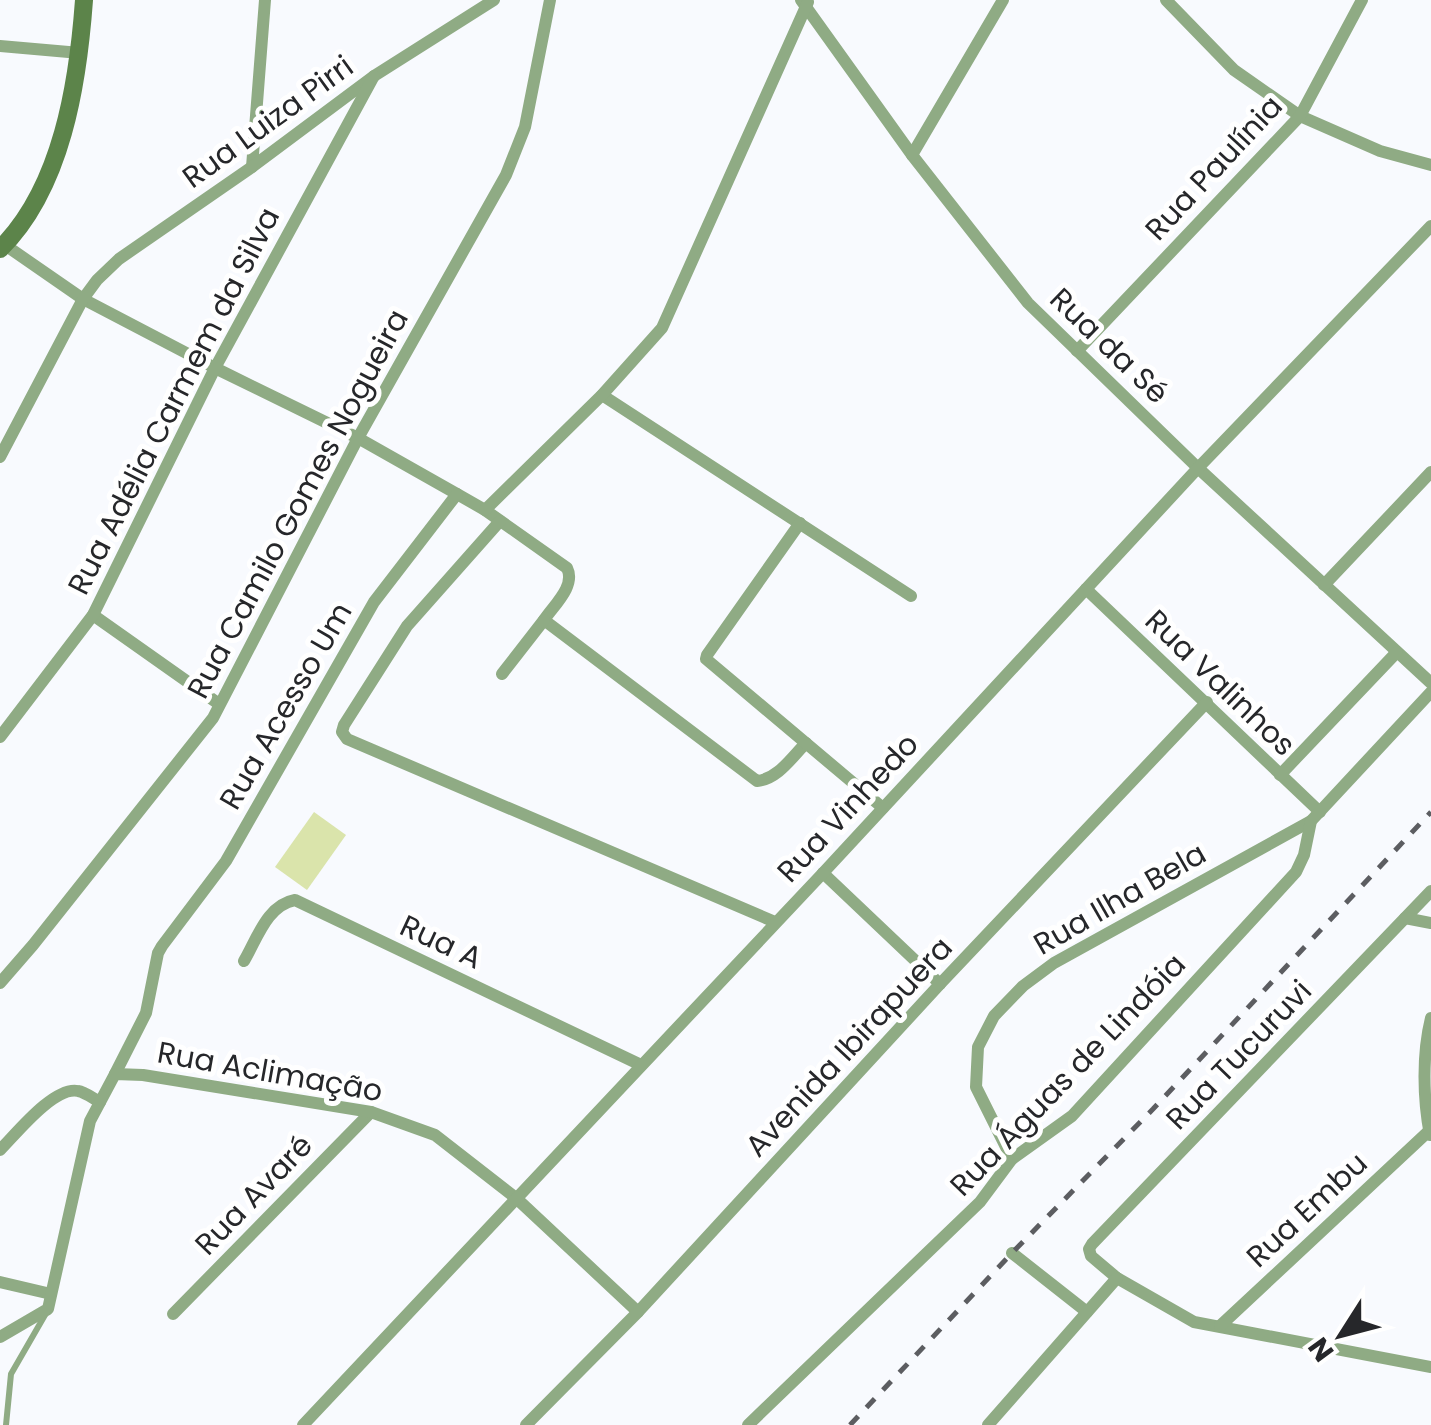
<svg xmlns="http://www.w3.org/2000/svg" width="1431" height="1425" font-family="Poppins,sans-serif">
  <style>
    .green { fill: #dae4ab }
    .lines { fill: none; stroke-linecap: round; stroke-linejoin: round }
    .lane { stroke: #8fab84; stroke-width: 6 }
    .street { stroke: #8fab84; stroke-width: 12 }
    .secondary { stroke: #5c844a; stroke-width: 18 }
    .rail { stroke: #5c5d61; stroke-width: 5; stroke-dasharray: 12 12; stroke-linecap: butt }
    .labels { text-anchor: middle; stroke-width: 10; stroke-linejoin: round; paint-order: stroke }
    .street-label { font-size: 30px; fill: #26272a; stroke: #fff }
  </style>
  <rect width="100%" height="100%" fill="#f8fafe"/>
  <polygon class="green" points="314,812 346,835 307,890 275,867"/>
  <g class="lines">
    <polyline class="lane" points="6,1425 11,1374 45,1315"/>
    <g class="street">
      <polyline points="801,0 912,155 1028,303 1198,468 1431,683"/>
      <polyline points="1166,0 1234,70 1300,116 1380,151 1431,165"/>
      <polyline points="0,46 80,53"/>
      <polyline points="912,155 1003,0"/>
      <polyline points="252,167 265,0"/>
      <path d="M 5,245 L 83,299 L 215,368 L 358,438 L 457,494 L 485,510 L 567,568 C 576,586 554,605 544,620 L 757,781 C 778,779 792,757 806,743"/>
      <polyline points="1077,351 1300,116 1362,0"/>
      <polyline points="602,395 911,596"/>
      <polyline points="0,457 83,299 97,280 119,259 252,167 374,76 494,0"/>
      <polyline points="485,510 602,395 662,328 808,2"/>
      <polyline points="500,521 407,626 344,725 342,732 347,739 775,922"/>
      <polyline points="800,523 707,655 706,659 883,808"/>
      <polyline points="1324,585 1431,472"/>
      <polyline points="1086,589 1320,812"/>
      <polyline points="93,615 219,704"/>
      <polyline points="502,674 544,620"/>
      <polyline points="0,737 93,615 215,368 374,76"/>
      <polyline points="1280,775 1397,652"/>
      <polyline points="823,873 940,984"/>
      <polyline points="1431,891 1092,1244 1089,1249 1091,1256 1117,1278 1194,1322 1431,1367"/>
      <polyline points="1405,918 1431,923"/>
      <path d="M 244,961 C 257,939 267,905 295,900 L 641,1065"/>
      <polyline points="0,983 33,945 213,718 358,438 506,175 525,127 550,0"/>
      <polyline points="115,1074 146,1013 158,953 162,946 226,861 374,602 457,494"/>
      <path d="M 1430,1135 C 1423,1099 1422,1054 1431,1018"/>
      <path d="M 0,1150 C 16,1134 54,1086 78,1091 C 85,1092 94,1099 100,1102"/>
      <polyline points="1012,1159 976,1087 978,1047 994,1016 1023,986 1054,963 1311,821"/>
      <polyline points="1012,1253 1087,1312"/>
      <polyline points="0,1282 51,1294"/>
      <polyline points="173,1314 371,1112"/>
      <polyline points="1220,1326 1429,1131"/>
      <polyline points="0,1337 48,1309 90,1121 115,1074 143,1075 371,1112 435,1135 516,1198 638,1312"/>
      <polyline points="303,1425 823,873 1198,468 1431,226"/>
      <polyline points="526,1425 638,1312 940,984 1207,702"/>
      <polyline points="748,1425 980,1202 1012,1159 1072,1116 1296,872 1304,855 1311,821 1431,692"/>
      <polyline points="988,1425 1117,1278"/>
    </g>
    <path class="secondary" d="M 0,249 C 62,188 78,83 84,0"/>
    <polyline class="rail" points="850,1425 1012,1253 1153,1109 1431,812"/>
  </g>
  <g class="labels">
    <g class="street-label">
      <text transform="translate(268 122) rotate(-36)" y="10">Rua Luiza Pirri</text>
      <text transform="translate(1214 168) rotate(-47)" y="10">Rua Paulínia</text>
      <text transform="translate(1109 346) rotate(44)" y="10">Rua da Sé</text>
      <text transform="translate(174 401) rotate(-63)" y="10">Rua Adélia Carmem da Silva</text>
      <text transform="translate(298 504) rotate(-62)" y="10">Rua Camilo Gomes Nogueira</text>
      <text transform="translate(1220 683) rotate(44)" y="10">Rua Valinhos</text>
      <text transform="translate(286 706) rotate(-60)" y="10">Rua Acesso Um</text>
      <text transform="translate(848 808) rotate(-47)" y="10">Rua Vinhedo</text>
      <text transform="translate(1120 899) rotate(-30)" y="10">Rua Ilha Bela</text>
      <text transform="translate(441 942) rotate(25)" y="10">Rua A</text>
      <text transform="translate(849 1047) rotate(-47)" y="10">Avenida Ibirapuera</text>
      <text transform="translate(1239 1055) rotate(-46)" y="10">Rua Tucuruvi</text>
      <text transform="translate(270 1072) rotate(10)" y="10">Rua Aclimação</text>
      <text transform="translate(1068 1075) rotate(-46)" y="10">Rua Águas de Lindóia</text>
      <text transform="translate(254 1195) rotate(-46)" y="10">Rua Avaré</text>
      <text transform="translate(1307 1210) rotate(-43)" y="10">Rua Embu</text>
    </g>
  </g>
  <g transform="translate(1341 1335) rotate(234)" stroke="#ffffff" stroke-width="8" paint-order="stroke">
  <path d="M0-8L18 38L0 25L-18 38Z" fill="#26272a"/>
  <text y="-15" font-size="28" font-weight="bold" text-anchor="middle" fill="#26272a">N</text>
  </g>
</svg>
